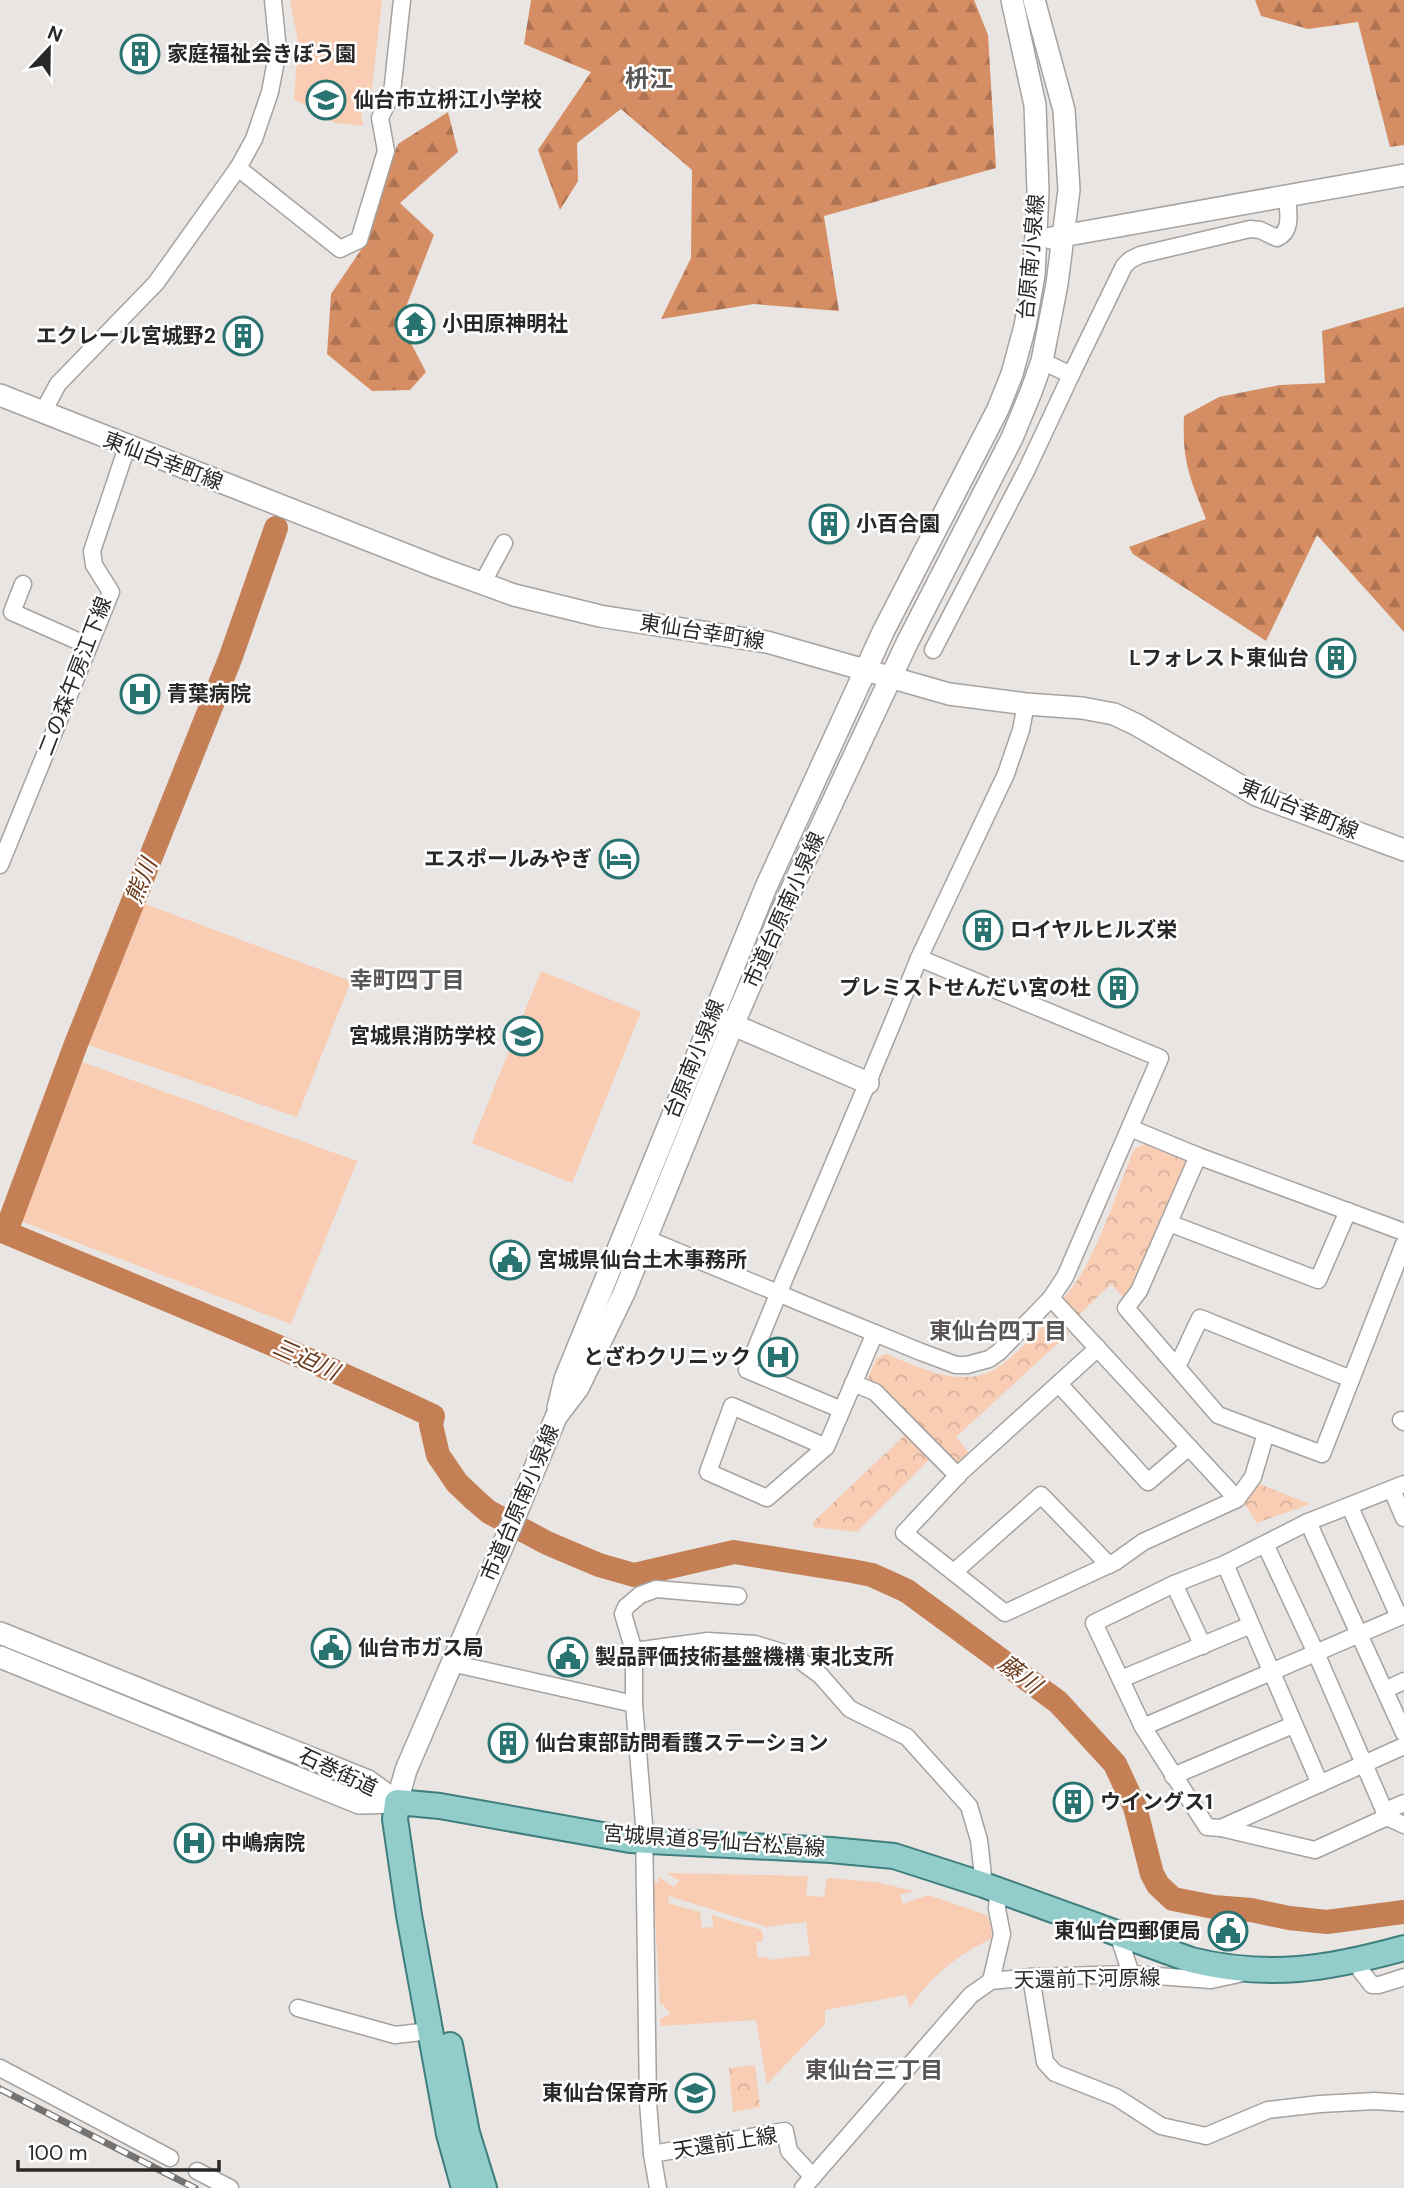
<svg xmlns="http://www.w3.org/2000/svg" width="1404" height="2188" font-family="'DM Sans','Noto Sans JP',sans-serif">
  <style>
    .grass { fill: #f9cdb4; fill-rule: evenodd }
    .forest { fill: url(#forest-firs) }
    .park { fill: url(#park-crowns) }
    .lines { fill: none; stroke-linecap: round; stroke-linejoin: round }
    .river { stroke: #c57f55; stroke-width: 24 }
    .street-casing { stroke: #a5a2a0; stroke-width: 19 }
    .secondary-casing { stroke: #a5a2a0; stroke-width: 24 }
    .primary-casing { stroke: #3f7e7c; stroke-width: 28 }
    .street { stroke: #fff; stroke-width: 16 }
    .secondary { stroke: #fff; stroke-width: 21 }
    .primary { stroke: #93cdcb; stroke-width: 24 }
    .rail-casing { stroke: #757372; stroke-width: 7 }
    .rail { stroke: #fff; stroke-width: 4.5; stroke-dasharray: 13; stroke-linecap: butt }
    .labels { text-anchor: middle; stroke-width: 5; stroke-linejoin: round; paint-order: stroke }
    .poi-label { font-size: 21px; font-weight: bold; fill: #292827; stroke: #fff; text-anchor: start }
    .street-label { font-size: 21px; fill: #292827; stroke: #fff }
    .water-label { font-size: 23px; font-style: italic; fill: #69391a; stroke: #fff }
    .neighbourhood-label { font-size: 23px; font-weight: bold; fill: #595655; stroke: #fff }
    .quarter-label { font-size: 24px; font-weight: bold; fill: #595655; stroke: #fff }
  </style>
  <defs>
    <pattern id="forest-firs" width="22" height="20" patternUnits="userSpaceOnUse" patternTransform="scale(1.75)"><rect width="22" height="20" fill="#d58d63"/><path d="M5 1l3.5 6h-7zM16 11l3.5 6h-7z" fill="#ad7352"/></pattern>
    <pattern id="park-crowns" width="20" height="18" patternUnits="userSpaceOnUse" patternTransform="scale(1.75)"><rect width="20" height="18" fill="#f9cdb4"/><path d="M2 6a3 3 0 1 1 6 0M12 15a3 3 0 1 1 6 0" fill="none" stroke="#d5b09b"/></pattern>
  </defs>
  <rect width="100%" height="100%" fill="#e9e5e3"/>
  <g class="grass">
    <polygon points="290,0 382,0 372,89 361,112 363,126 335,123 294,99 298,41"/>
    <polygon points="135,900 351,981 297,1117 80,1042"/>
    <polygon points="541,971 641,1012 572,1183 472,1143"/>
    <polygon points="82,1062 357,1161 291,1324 18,1220"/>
    <path d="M 667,1873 L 808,1876 L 806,1895 L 824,1897 L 827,1878 L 876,1882 L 914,1891 L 900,1895 L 903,1904 L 928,1895 L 987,1915 L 992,1927 L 991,1939 C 958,1954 929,1978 910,2008 L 906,1995 L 825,2010 L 825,2024 L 767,2084 L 756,2020 L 661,2026 L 660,2019 L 670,2014 L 663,2004 L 660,2005 L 653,1882 L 658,1882 L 659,1877 L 674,1887 L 679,1881 ZM 669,1896 L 767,1927 L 806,1922 L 810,1955 L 769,1960 L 768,1957 L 758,1958 L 756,1942 L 763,1941 L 762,1930 L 711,1915 L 714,1927 L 702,1928 L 700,1912 L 668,1903 Z"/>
  </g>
  <g class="forest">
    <polygon points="531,0 974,0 988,35 996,168 824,216 839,311 754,304 661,319 691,258 692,170 621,109 577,143 578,181 560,210 538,150 591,72 524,44"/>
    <polygon points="1255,0 1404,0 1404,145 1390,147 1358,22 1308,29 1261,16"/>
    <polygon points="448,112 458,152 400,203 434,235 400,322 426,372 410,390 372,391 327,354 331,294 365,244 381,183 398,144"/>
    <path d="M 1404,307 L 1404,632 L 1317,535 L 1266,641 L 1133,554 L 1129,547 L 1206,519 C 1190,478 1182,462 1184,416 L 1219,397 L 1280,385 L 1325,383 L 1322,331 Z"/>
  </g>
  <g class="park">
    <path d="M 1145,1144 L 1187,1161 L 1132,1287 L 1124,1298 L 1111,1284 L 1079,1315 L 1063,1299 C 1095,1264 1116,1194 1134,1149 Z"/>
    <path d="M 1049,1321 L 1058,1321 L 1069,1333 L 956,1437 L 971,1455 L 964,1462 L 954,1463 L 868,1378 L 877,1358 L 886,1354 C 920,1368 966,1391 1000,1366 C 1018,1353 1033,1335 1049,1321 Z"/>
    <polygon points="907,1433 931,1458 857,1532 814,1527 813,1522"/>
    <polygon points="1257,1483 1310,1504 1257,1523 1243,1501"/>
    <polygon points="755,2065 760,2107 733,2112 729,2068"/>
  </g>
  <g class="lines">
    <g class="river">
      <path d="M 0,1230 C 145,1291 290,1349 433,1416 L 431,1425 L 438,1455 L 457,1483 L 475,1500 L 489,1512 L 547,1543 L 599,1565 L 634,1575 L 734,1552 L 852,1571 L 872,1575 L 907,1591 L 1058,1702 L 1115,1764 L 1135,1807 L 1152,1874 L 1158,1885 L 1173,1899 L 1214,1907 L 1251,1910 L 1289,1918 L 1327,1922 L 1404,1912"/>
      <polyline points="9,1233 8,1226 76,1044 230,659 276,528"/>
    </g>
    <defs>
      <g id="street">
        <polyline points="238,168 340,249 359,240 386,151 380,118 392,93 402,0"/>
        <path d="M 1071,375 L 1124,266 L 1130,260 L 1140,255 L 1250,229 L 1260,230 L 1277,238 C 1293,231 1288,212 1287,197"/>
        <polyline points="43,412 58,384 156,283 238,168 254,139 270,92 278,50 273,0"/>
        <polyline points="23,584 12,612 89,646"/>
        <polyline points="482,584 504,543"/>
        <polyline points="933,650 1026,471 1071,375 1042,361"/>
        <polyline points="0,865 111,592 94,565 92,551 127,447"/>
        <polyline points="919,958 1006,774 1021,730 1026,704"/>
        <polyline points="1130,1128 1198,1156 1404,1232"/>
        <polyline points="1198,1156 1139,1291 1126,1308 1218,1415 1322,1454 1404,1244"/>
        <polyline points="1169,1223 1318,1280 1348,1211"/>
        <path d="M 647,1239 L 761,1286 L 799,1302 L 921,1352 L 956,1365 L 967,1365 L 989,1359 L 999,1352 L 1051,1298 L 1065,1277 L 1160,1058 L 919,958 C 876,1065 831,1170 786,1275 L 747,1370 L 842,1410"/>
        <polyline points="1051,1298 1237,1499 1253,1477 1266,1433"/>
        <polyline points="1098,1348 961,1472 904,1533 1005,1613 1115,1562 1143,1542 1237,1499"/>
        <polyline points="1177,1367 1200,1318 1351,1379"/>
        <polyline points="853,1383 875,1392 958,1476"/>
        <polyline points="1059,1384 1148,1482 1189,1447"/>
        <polyline points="1401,1420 1404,1422"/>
        <polyline points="826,1447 732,1406 708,1472 767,1498 826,1447 875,1333"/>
        <polyline points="1392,1490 1404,1518"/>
        <polyline points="1350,1507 1399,1617"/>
        <polyline points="1308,1522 1404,1733"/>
        <polyline points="1265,1544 1316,1653 1387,1817 1404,1825"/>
        <polyline points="1225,1564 1320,1784"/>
        <polyline points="954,1572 1041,1495 1109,1565"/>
        <polyline points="1174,1584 1203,1646"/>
        <polyline points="634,1651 708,1641 755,1644 794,1656 820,1675 850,1709 907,1737 969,1806 979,1840 984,1885"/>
        <polyline points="451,1663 634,1704"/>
        <polyline points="1121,1679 1251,1625"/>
        <polyline points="1385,1690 1404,1681"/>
        <polyline points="1143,1727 1404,1615"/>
        <polyline points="1173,1776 1293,1725"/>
        <polyline points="1385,1811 1404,1803"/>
        <polyline points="1387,1817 1315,1850 1221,1828 1207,1827 1143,1727 1094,1623 1174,1584 1225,1564 1308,1522 1404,1484"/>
        <polyline points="1221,1828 1404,1746"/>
        <polyline points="1118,1934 1131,1974"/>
        <polyline points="1357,1961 1361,1971 1372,1985 1379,1985 1404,1977"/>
        <polyline points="1031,1977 1045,2062 1055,2073 1116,2097 1161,2126 1206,2136 1268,2110 1320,2104 1375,2101 1404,2103"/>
        <polyline points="991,1981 1002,1934 997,1909 998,1889"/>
        <polyline points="298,2008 395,2035 430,2031"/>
        <polyline points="0,2068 170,2158"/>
        <polyline points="652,2154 785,2131 789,2151 813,2177"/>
        <polyline points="197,2171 230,2188"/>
        <polyline points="658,2188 652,2154 648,2102 644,1824 634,1704 634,1651 623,1614 626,1607 640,1595 656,1589 738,1596"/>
        <polyline points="803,2188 971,1995 991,1981 1031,1977 1131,1974 1211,1980 1239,1974"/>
      </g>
      <g id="secondary">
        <polyline points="1051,238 1404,175"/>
        <polyline points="0,395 437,567 514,595 600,616 767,642 949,694 1026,704 1082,708 1114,714 1137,725 1256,795 1404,850"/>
        <polyline points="722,1020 868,1083"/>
        <polyline points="558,1408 565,1379 766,887 883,632 998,409 1012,374 1025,326 1034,275 1038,191 1035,105 1012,0"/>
        <polyline points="0,1633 368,1781 397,1802"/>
        <polyline points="0,1657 359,1803 397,1802"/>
        <polyline points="397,1802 406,1770 506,1538 556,1417 578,1388 624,1293 724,1046 789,895 907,643 1012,438 1031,392 1042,361 1057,284 1069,190 1064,110 1034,0"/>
      </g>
      <g id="primary">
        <polyline points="450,2045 467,2133 484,2188"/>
        <path d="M 464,2188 L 449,2134 L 409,1915 L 395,1819 L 397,1802 L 440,1806 L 630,1840 L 831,1850 L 894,1856 L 984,1885 L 1191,1960 C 1269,1979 1328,1969 1404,1948"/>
      </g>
    </defs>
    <use href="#street" class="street-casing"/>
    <use href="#secondary" class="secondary-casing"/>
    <use href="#primary" class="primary-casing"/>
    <use href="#street" class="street"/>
    <use href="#secondary" class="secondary"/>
    <use href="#primary" class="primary"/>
    <defs>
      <polyline id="rail" points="0,2089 195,2188"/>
    </defs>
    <use href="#rail" class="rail-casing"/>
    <use href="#rail" class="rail"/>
  </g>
  <defs>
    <symbol id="building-ring" viewBox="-11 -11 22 22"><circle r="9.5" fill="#fff" stroke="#297371" stroke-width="1.5"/><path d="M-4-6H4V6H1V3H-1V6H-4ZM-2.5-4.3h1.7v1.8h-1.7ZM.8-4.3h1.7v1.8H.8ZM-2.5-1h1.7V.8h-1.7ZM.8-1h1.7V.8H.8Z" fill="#297371"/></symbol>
    <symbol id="school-ring" viewBox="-11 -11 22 22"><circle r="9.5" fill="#fff" stroke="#297371" stroke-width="1.5"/><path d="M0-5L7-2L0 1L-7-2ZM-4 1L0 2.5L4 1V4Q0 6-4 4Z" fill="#297371"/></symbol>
    <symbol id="temple-ring" viewBox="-11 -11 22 22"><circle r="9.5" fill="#fff" stroke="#297371" stroke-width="1.5"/><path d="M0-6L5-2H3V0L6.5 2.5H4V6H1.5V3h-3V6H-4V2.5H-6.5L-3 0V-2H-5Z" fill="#297371"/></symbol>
    <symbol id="hospital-ring" viewBox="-11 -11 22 22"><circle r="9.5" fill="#fff" stroke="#297371" stroke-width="1.5"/><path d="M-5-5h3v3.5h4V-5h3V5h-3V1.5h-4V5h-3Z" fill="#297371"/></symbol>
    <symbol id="hotel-ring" viewBox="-11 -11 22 22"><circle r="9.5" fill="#fff" stroke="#297371" stroke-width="1.5"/><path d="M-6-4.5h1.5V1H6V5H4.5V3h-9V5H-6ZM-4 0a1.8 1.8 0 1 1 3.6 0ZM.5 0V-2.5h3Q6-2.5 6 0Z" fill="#297371"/></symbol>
    <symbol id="civic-ring" viewBox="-11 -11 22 22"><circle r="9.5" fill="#fff" stroke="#297371" stroke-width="1.5"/><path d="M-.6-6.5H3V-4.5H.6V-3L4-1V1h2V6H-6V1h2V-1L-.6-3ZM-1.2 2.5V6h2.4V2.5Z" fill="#297371"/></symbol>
  </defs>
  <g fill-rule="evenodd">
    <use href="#building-ring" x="118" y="32" width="44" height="44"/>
    <use href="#school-ring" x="304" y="78" width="44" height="44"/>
    <use href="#temple-ring" x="393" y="302" width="44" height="44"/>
    <use href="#building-ring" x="221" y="314" width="44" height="44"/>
    <use href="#building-ring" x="807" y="502" width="44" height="44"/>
    <use href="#building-ring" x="1314" y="636" width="44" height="44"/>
    <use href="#hospital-ring" x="118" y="672" width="44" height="44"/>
    <use href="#hotel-ring" x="597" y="837" width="44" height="44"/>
    <use href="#building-ring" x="961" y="908" width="44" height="44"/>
    <use href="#building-ring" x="1096" y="966" width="44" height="44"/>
    <use href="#school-ring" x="501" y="1014" width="44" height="44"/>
    <use href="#civic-ring" x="488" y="1238" width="44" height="44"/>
    <use href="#hospital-ring" x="756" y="1335" width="44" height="44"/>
    <use href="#civic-ring" x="309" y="1626" width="44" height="44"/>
    <use href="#civic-ring" x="546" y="1635" width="44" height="44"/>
    <use href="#building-ring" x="486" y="1721" width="44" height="44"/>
    <use href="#building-ring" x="1051" y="1780" width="44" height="44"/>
    <use href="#hospital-ring" x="172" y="1821" width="44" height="44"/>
    <use href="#civic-ring" x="1206" y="1909" width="44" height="44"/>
    <use href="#school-ring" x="673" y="2071" width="44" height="44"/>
  </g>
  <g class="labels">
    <g class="poi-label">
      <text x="167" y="61">家庭福祉会きぼう園</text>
      <text x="353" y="107">仙台市立枡江小学校</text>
      <text x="442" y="331">小田原神明社</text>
      <text x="216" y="343" text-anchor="end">エクレール宮城野2</text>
      <text x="856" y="531">小百合園</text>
      <text x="1309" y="665" text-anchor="end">Lフォレスト東仙台</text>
      <text x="167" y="701">青葉病院</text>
      <text x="592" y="866" text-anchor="end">エスポールみやぎ</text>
      <text x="1010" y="937">ロイヤルヒルズ栄</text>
      <text x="1091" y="995" text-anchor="end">プレミストせんだい宮の杜</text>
      <text x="496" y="1043" text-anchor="end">宮城県消防学校</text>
      <text x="537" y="1267">宮城県仙台土木事務所</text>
      <text x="751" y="1364" text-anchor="end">とざわクリニック</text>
      <text x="358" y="1655">仙台市ガス局</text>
      <text x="595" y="1664">製品評価技術基盤機構 東北支所</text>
      <text x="535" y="1750">仙台東部訪問看護ステーション</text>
      <text x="1100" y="1809">ウイングス1</text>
      <text x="221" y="1850">中嶋病院</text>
      <text x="1201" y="1938" text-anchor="end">東仙台四郵便局</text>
      <text x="668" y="2100" text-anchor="end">東仙台保育所</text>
    </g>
    <g class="street-label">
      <text transform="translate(1031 257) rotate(-85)" y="7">台原南小泉線</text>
      <text transform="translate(163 461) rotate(21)" y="7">東仙台幸町線</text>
      <text transform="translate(702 632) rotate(9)" y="7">東仙台幸町線</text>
      <text transform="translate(75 676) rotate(-69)" y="7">二の森午房江下線</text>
      <text transform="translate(1299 809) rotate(22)" y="7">東仙台幸町線</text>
      <text transform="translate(784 910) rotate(-66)" y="7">市道台原南小泉線</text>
      <text transform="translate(694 1059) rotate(-68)" y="7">台原南小泉線</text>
      <text transform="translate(520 1503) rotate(-67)" y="7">市道台原南小泉線</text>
      <text transform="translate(338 1772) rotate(25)" y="7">石巻街道</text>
      <text transform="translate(714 1841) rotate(4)" y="7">宮城県道8号仙台松島線</text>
      <text transform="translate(1087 1979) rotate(-1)" y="7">天還前下河原線</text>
      <text transform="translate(725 2143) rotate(-9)" y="7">天還前上線</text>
    </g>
    <g class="water-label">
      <text transform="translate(141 881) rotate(-68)" y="8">熊川</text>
      <text transform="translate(306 1359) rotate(24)" y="8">三迫川</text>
      <text transform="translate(1020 1674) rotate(37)" y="8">藤川</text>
    </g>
    <g class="neighbourhood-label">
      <text x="407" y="988">幸町四丁目</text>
      <text x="998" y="1339">東仙台四丁目</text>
      <text x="874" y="2078">東仙台三丁目</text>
    </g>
    <g class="quarter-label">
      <text x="649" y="87">枡江</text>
    </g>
  </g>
  <g transform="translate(49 49) rotate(22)" stroke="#ffffff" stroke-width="5" paint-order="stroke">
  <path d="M0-5L12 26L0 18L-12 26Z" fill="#292827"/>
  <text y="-10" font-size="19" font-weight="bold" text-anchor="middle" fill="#292827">N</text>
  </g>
  <path d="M18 2160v10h201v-10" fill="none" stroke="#292827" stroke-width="3.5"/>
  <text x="28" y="2160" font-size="21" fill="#292827" stroke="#ffffff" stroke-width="5" paint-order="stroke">100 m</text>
</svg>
